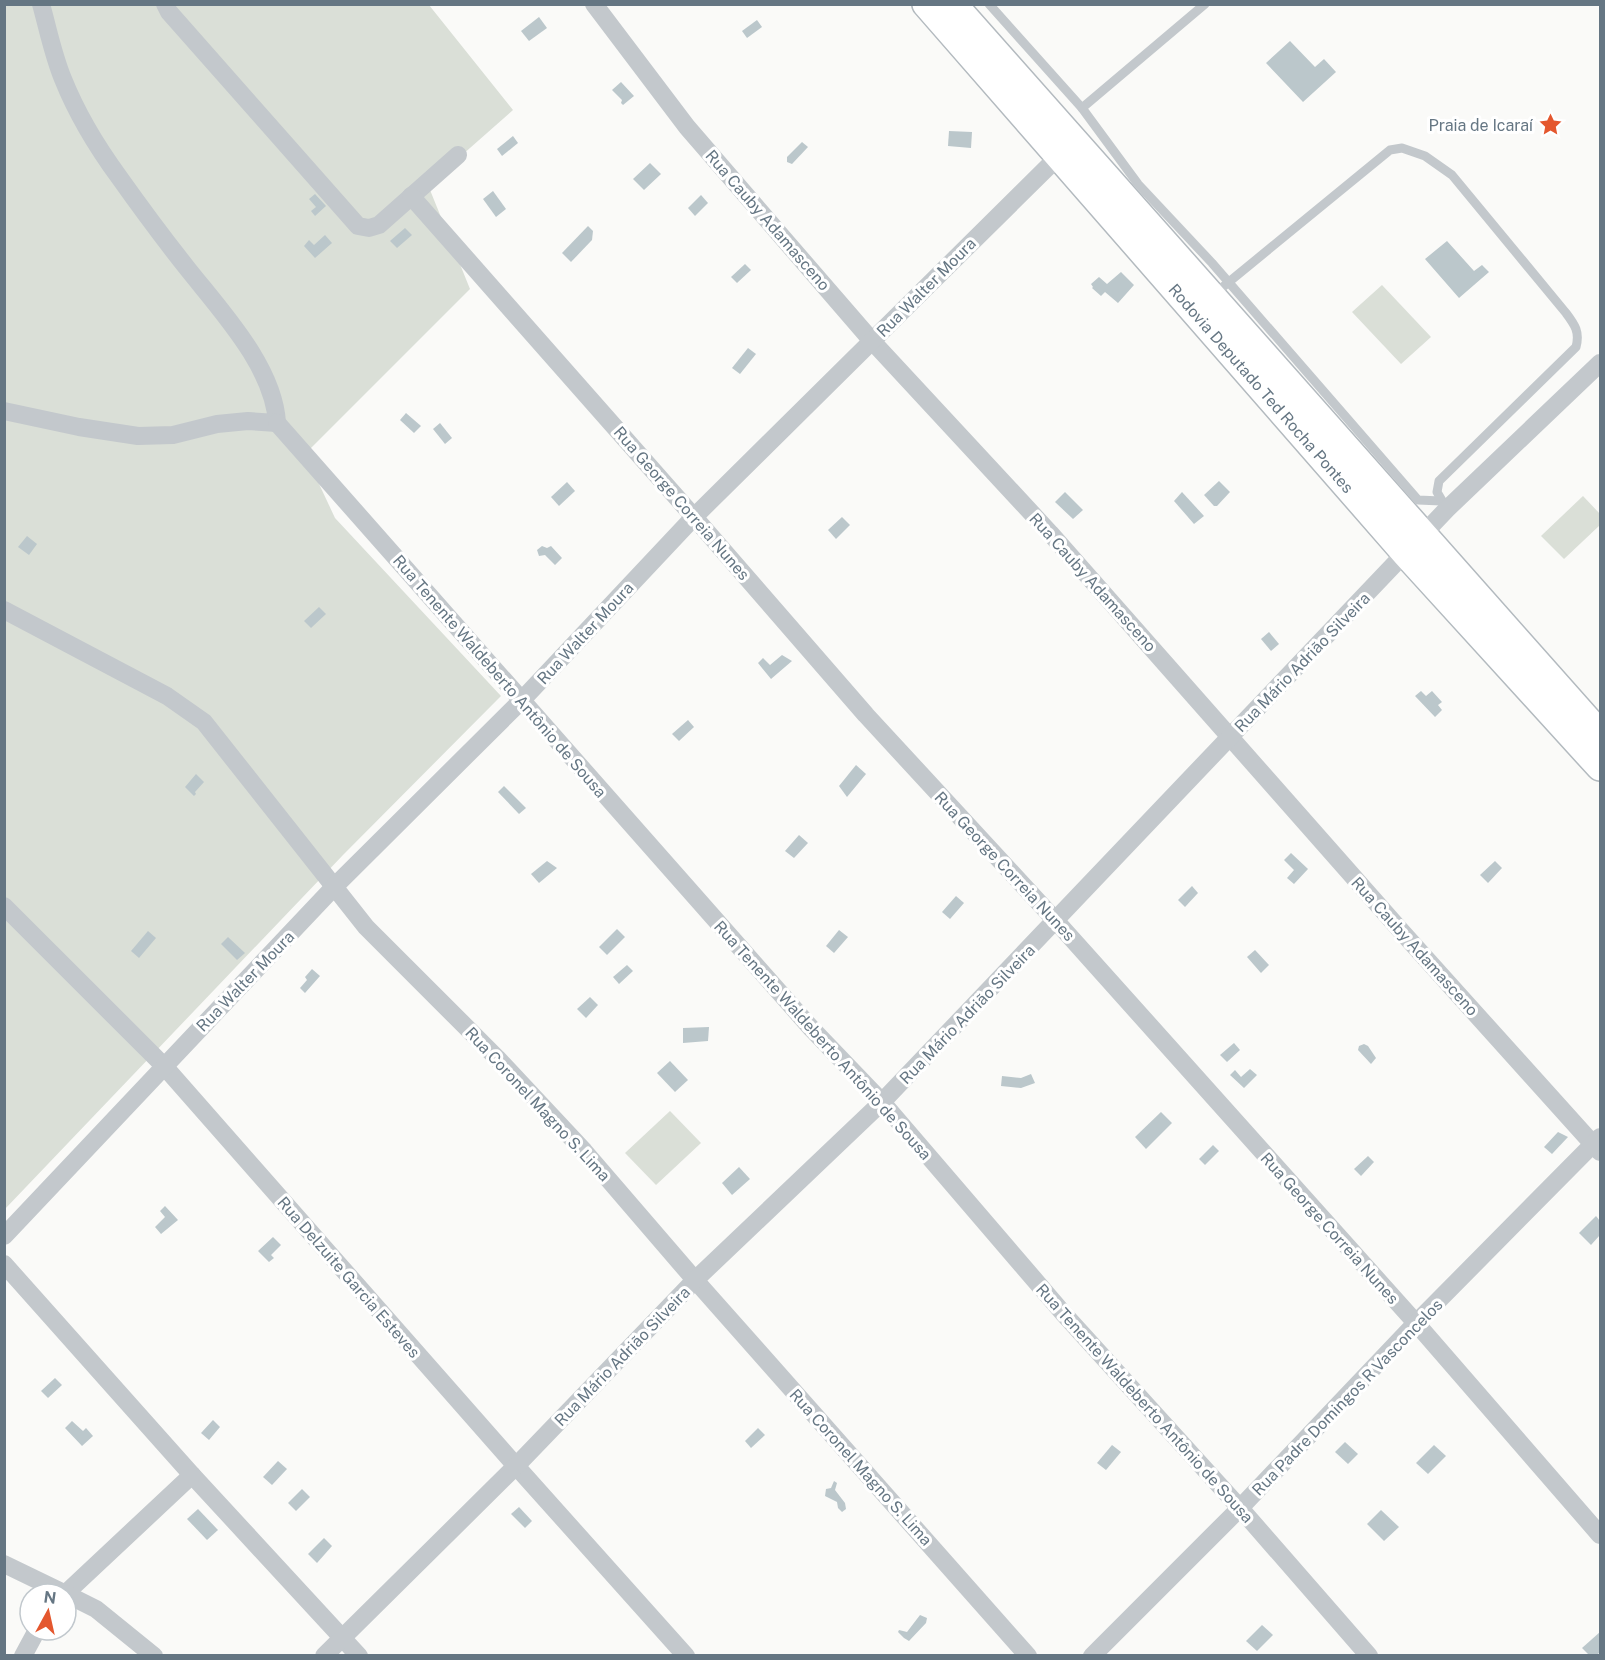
<svg xmlns="http://www.w3.org/2000/svg" width="1605" height="1660" font-family="'Public Sans',sans-serif">
  <style>
    .green { fill: #dadfd7 }
    .water { fill: #bbc7cb }
    .lines { fill: none; stroke-linecap: round; stroke-linejoin: round }
    .secondary-casing { stroke: #b3babf; stroke-width: 30 }
    .service { stroke: #c3c8cc; stroke-width: 9 }
    .minor { stroke: #c3c8cc; stroke-width: 18 }
    .secondary { stroke: #fff; stroke-width: 27 }
    .labels { text-anchor: middle; stroke-width: 6; stroke-linejoin: round; paint-order: stroke }
    .poi-label { font-size: 16px; fill: #657683; stroke: #fff; text-anchor: end }
    .street-label { font-size: 16px; fill: #657683; stroke: #fff }
  </style>
  <rect width="100%" height="100%" fill="#fafaf8"/>
  <g class="green">
    <polygon points="5,5 429,5 513,110 428,185 470,289 305,454 335,518 501,696 343,855 5,1209"/>
    <polygon points="1382,285 1431,337 1401,364 1352,312"/>
    <polygon points="1583,496 1600,514 1600,525 1564,559 1541,536"/>
    <polygon points="670,1111 701,1143 656,1185 625,1153"/>
  </g>
  <g class="water">
    <polygon points="539,17 547,28 529,41 521,31"/>
    <polygon points="757,20 762,27 747,38 742,31"/>
    <polygon points="1290,41 1315,67 1324,59 1336,72 1303,102 1266,63"/>
    <polygon points="621,82 634,96 623,105 621,103 622,100 612,90"/>
    <polygon points="949,131 972,132 971,148 948,146"/>
    <polygon points="513,136 518,143 502,156 497,149"/>
    <polygon points="802,142 808,147 792,164 787,162 787,157"/>
    <polygon points="650,163 661,174 644,190 633,179"/>
    <polygon points="493,191 506,209 496,217 483,199"/>
    <polygon points="315,194 326,206 315,216 311,211 316,207 309,199"/>
    <polygon points="701,195 708,203 695,216 688,208"/>
    <polygon points="588,226 593,231 592,240 571,262 562,253"/>
    <polygon points="405,228 412,235 397,248 390,241"/>
    <polygon points="325,235 332,243 315,258 304,246 309,240 314,245"/>
    <polygon points="1447,241 1474,271 1482,265 1489,272 1459,298 1425,259"/>
    <polygon points="745,264 751,270 737,283 731,277"/>
    <polygon points="1121,272 1134,285 1118,303 1105,292 1101,296 1092,288 1093,287 1091,284 1099,277 1107,284"/>
    <polygon points="748,348 756,354 740,374 732,368"/>
    <polygon points="406,413 421,426 414,433 400,420"/>
    <polygon points="440,423 452,438 445,444 433,429"/>
    <polygon points="1219,481 1230,492 1217,506 1214,506 1204,495"/>
    <polygon points="567,482 575,491 559,506 551,497"/>
    <polygon points="1065,492 1083,510 1073,519 1055,502"/>
    <polygon points="1182,492 1204,516 1194,524 1174,501"/>
    <polygon points="842,517 850,525 836,539 828,530"/>
    <polygon points="27,536 37,544 29,555 18,547"/>
    <polygon points="542,546 547,548 551,546 562,558 555,565 545,555 539,556 537,550"/>
    <polygon points="319,607 326,614 311,628 304,621"/>
    <polygon points="1269,632 1279,644 1271,651 1261,639"/>
    <polygon points="782,655 792,661 771,679 758,663 763,658 770,665"/>
    <polygon points="1421,691 1426,696 1432,691 1442,702 1438,705 1442,710 1435,717 1415,696"/>
    <polygon points="688,720 694,727 679,741 672,734"/>
    <polygon points="856,765 866,774 847,797 839,786"/>
    <polygon points="196,774 204,782 195,792 196,794 194,796 185,787"/>
    <polygon points="504,786 526,808 519,814 498,792"/>
    <polygon points="799,835 808,843 794,858 785,851"/>
    <polygon points="1291,853 1308,869 1294,884 1287,878 1294,870 1284,860"/>
    <polygon points="547,861 557,868 539,883 531,874"/>
    <polygon points="1495,861 1502,868 1488,883 1480,875"/>
    <polygon points="1192,886 1198,893 1185,907 1178,900"/>
    <polygon points="956,896 964,903 950,919 942,912"/>
    <polygon points="617,929 625,937 607,955 599,947"/>
    <polygon points="839,930 848,937 834,953 826,946"/>
    <polygon points="148,931 156,938 139,958 131,951"/>
    <polygon points="228,937 245,953 237,960 221,944"/>
    <polygon points="1255,950 1269,965 1261,973 1247,957"/>
    <polygon points="627,965 633,971 619,984 613,977"/>
    <polygon points="312,969 320,976 305,993 300,988 307,980 305,977"/>
    <polygon points="590,997 598,1005 586,1018 577,1009"/>
    <polygon points="709,1027 708,1041 683,1043 683,1028"/>
    <polygon points="1234,1043 1240,1050 1227,1062 1220,1055"/>
    <polygon points="1364,1044 1368,1046 1376,1058 1371,1064 1358,1050 1359,1046"/>
    <polygon points="670,1061 688,1080 675,1092 657,1073"/>
    <polygon points="1250,1069 1257,1075 1244,1088 1230,1075 1235,1070 1241,1077"/>
    <polygon points="1031,1074 1035,1083 1021,1088 1001,1086 1002,1076 1021,1078"/>
    <polygon points="1161,1112 1172,1123 1146,1149 1135,1137"/>
    <polygon points="1558,1132 1568,1137 1552,1154 1544,1147"/>
    <polygon points="1213,1145 1219,1151 1205,1165 1199,1159"/>
    <polygon points="1368,1156 1374,1162 1361,1176 1354,1169"/>
    <polygon points="739,1167 750,1179 732,1195 722,1183"/>
    <polygon points="165,1206 178,1220 161,1234 155,1227 165,1217 160,1211"/>
    <polygon points="1596,1216 1600,1221 1600,1235 1591,1245 1579,1233"/>
    <polygon points="273,1237 281,1245 271,1255 274,1258 269,1262 258,1251"/>
    <polygon points="55,1378 62,1385 48,1398 41,1391"/>
    <polygon points="213,1420 220,1427 209,1440 201,1433"/>
    <polygon points="72,1421 83,1431 86,1428 93,1436 82,1446 65,1428"/>
    <polygon points="758,1428 765,1435 751,1448 745,1441"/>
    <polygon points="1345,1442 1358,1454 1348,1464 1335,1452"/>
    <polygon points="1112,1445 1121,1452 1106,1470 1097,1463"/>
    <polygon points="1434,1445 1446,1456 1428,1474 1416,1463"/>
    <polygon points="278,1461 287,1469 272,1485 263,1477"/>
    <polygon points="834,1481 837,1483 835,1490 845,1503 846,1509 842,1512 838,1508 837,1502 825,1496 826,1489 831,1488"/>
    <polygon points="302,1489 310,1497 296,1511 288,1503"/>
    <polygon points="519,1507 532,1521 525,1528 511,1514"/>
    <polygon points="198,1509 218,1530 207,1540 187,1519"/>
    <polygon points="1381,1510 1399,1527 1384,1541 1367,1524"/>
    <polygon points="324,1538 332,1546 317,1563 308,1554"/>
    <polygon points="920,1615 927,1618 926,1623 909,1641 904,1638 898,1632 899,1630 907,1632"/>
    <polygon points="1262,1625 1273,1635 1257,1651 1246,1641"/>
    <polygon points="1600,1632 1600,1652 1597,1655 1589,1655 1582,1648"/>
  </g>
  <g class="lines">
    <defs>
      <g id="secondary">
        <path id="s1" d="M 926,4 L 1406,554 L 1600,767"/>
        <polyline points="953,4 1600,734"/>
      </g>
    </defs>
    <use href="#secondary" class="secondary-casing"/>
    <g class="service">
      <polyline points="989,4 1082,108 1138,184 1212,263 1418,500 1441,501"/>
      <polyline points="1082,108 1205,4"/>
      <path d="M 1213,295 L 1390,150 L 1402,148 L 1425,156 L 1452,175 L 1566,313 C 1575,325 1580,332 1576,347 L 1439,481 L 1437,492 L 1447,509"/>
    </g>
    <g class="minor">
      <path d="M 41,4 C 48,29 53,55 63,79 C 77,114 97,147 119,177 C 141,208 164,239 187,268 C 221,311 274,367 277,423"/>
      <polyline points="165,4 169,12 358,226 369,228 379,225 458,155"/>
      <polyline points="594,4 687,127 872,341 1050,533 1402,932 1600,1152"/>
      <polyline points="411,196 694,517 866,715 1056,921 1416,1323 1600,1535"/>
      <polyline points="4,411 79,427 138,436 173,435 217,424 248,421 277,423"/>
      <polyline points="277,423 811,1028 882,1102 1063,1313 1240,1508 1369,1656"/>
      <polyline points="4,610 167,696 204,722 366,927 497,1058 584,1151 695,1280 1028,1656"/>
      <polyline points="4,906 164,1066 516,1466 686,1656"/>
      <polyline points="4,1236 335,886 521,701 694,517 1066,149"/>
      <polyline points="4,1264 192,1475 359,1656"/>
      <polyline points="4,1564 66,1594"/>
      <polyline points="65,1594 192,1475"/>
      <polyline points="66,1594 96,1609 154,1656"/>
      <polyline points="23,1656 37,1630"/>
      <polyline points="324,1656 516,1466 695,1280 882,1102 1447,509 1600,363"/>
      <polyline points="1092,1656 1240,1508 1416,1323 1600,1137"/>
    </g>
    <use href="#secondary" class="secondary"/>
  </g>
  <defs>
    <symbol id="sight-bare" viewBox="-9 -9 18 18"><path d="M0-6L1.8-2.2L6-1.7L2.9 1.2L3.7 5.4L0 3.3L-3.7 5.4L-2.9 1.2L-6-1.7L-1.8-2.2Z" fill="#e4572e" stroke="#fff" stroke-width="2.5" paint-order="stroke"/></symbol>
  </defs>
  <g fill-rule="evenodd">
    <use href="#sight-bare" x="1534" y="108" width="33" height="33"/>
  </g>
  <g class="labels">
    <g class="poi-label">
      <text x="1533" y="131">Praia de Icaraí</text>
    </g>
    <g class="street-label">
      <text transform="translate(768 220) rotate(49)" y="6">Rua Cauby Adamasceno</text>
      <text transform="translate(926 287) rotate(-45)" y="6">Rua Walter Moura</text>
      <text dy="6" stroke="none"><textPath href="#s1" startOffset="510">Rodovia Deputado Ted Rocha Pontes</textPath></text>
      <text transform="translate(682 503) rotate(49)" y="6">Rua George Correia Nunes</text>
      <text transform="translate(1093 582) rotate(48)" y="6">Rua Cauby Adamasceno</text>
      <text transform="translate(585 633) rotate(-47)" y="6">Rua Walter Moura</text>
      <text transform="translate(1302 662) rotate(-46)" y="6">Rua Mário Adrião Silveira</text>
      <text transform="translate(500 676) rotate(49)" y="6">Rua Tenente Waldeberto Antônio de Sousa</text>
      <text transform="translate(1005 866) rotate(47)" y="6">Rua George Correia Nunes</text>
      <text transform="translate(1415 946) rotate(48)" y="6">Rua Cauby Adamasceno</text>
      <text transform="translate(245 981) rotate(-46)" y="6">Rua Walter Moura</text>
      <text transform="translate(967 1014) rotate(-46)" y="6">Rua Mário Adrião Silveira</text>
      <text transform="translate(823 1040) rotate(48)" y="6">Rua Tenente Waldeberto Antônio de Sousa</text>
      <text transform="translate(538 1104) rotate(47)" y="6">Rua Coronel Magno S. Lima</text>
      <text transform="translate(1330 1228) rotate(48)" y="6">Rua George Correia Nunes</text>
      <text transform="translate(349 1277) rotate(49)" y="6">Rua Delzuite Garcia Esteves</text>
      <text transform="translate(622 1356) rotate(-46)" y="6">Rua Mário Adrião Silveira</text>
      <text transform="translate(1347 1397) rotate(-46)" y="6">Rua Padre Domingos R Vasconcelos</text>
      <text transform="translate(1145 1403) rotate(48)" y="6">Rua Tenente Waldeberto Antônio de Sousa</text>
      <text transform="translate(861 1467) rotate(48)" y="6">Rua Coronel Magno S. Lima</text>
    </g>
  </g>
  <rect width="1605" height="1660" fill="none" stroke="#657683" stroke-width="12"/>
  <g transform="translate(48 1612) rotate(8)"><circle r="28" fill="#ffffff" stroke="#c1c8cd" stroke-width="1.5"/>
  <path d="M0-4.5L10 22L0 15L-10 22Z" fill="#e4572e"/>
  <text y="-9" font-size="16" font-weight="bold" text-anchor="middle" fill="#657683">N</text>
  </g>
</svg>
